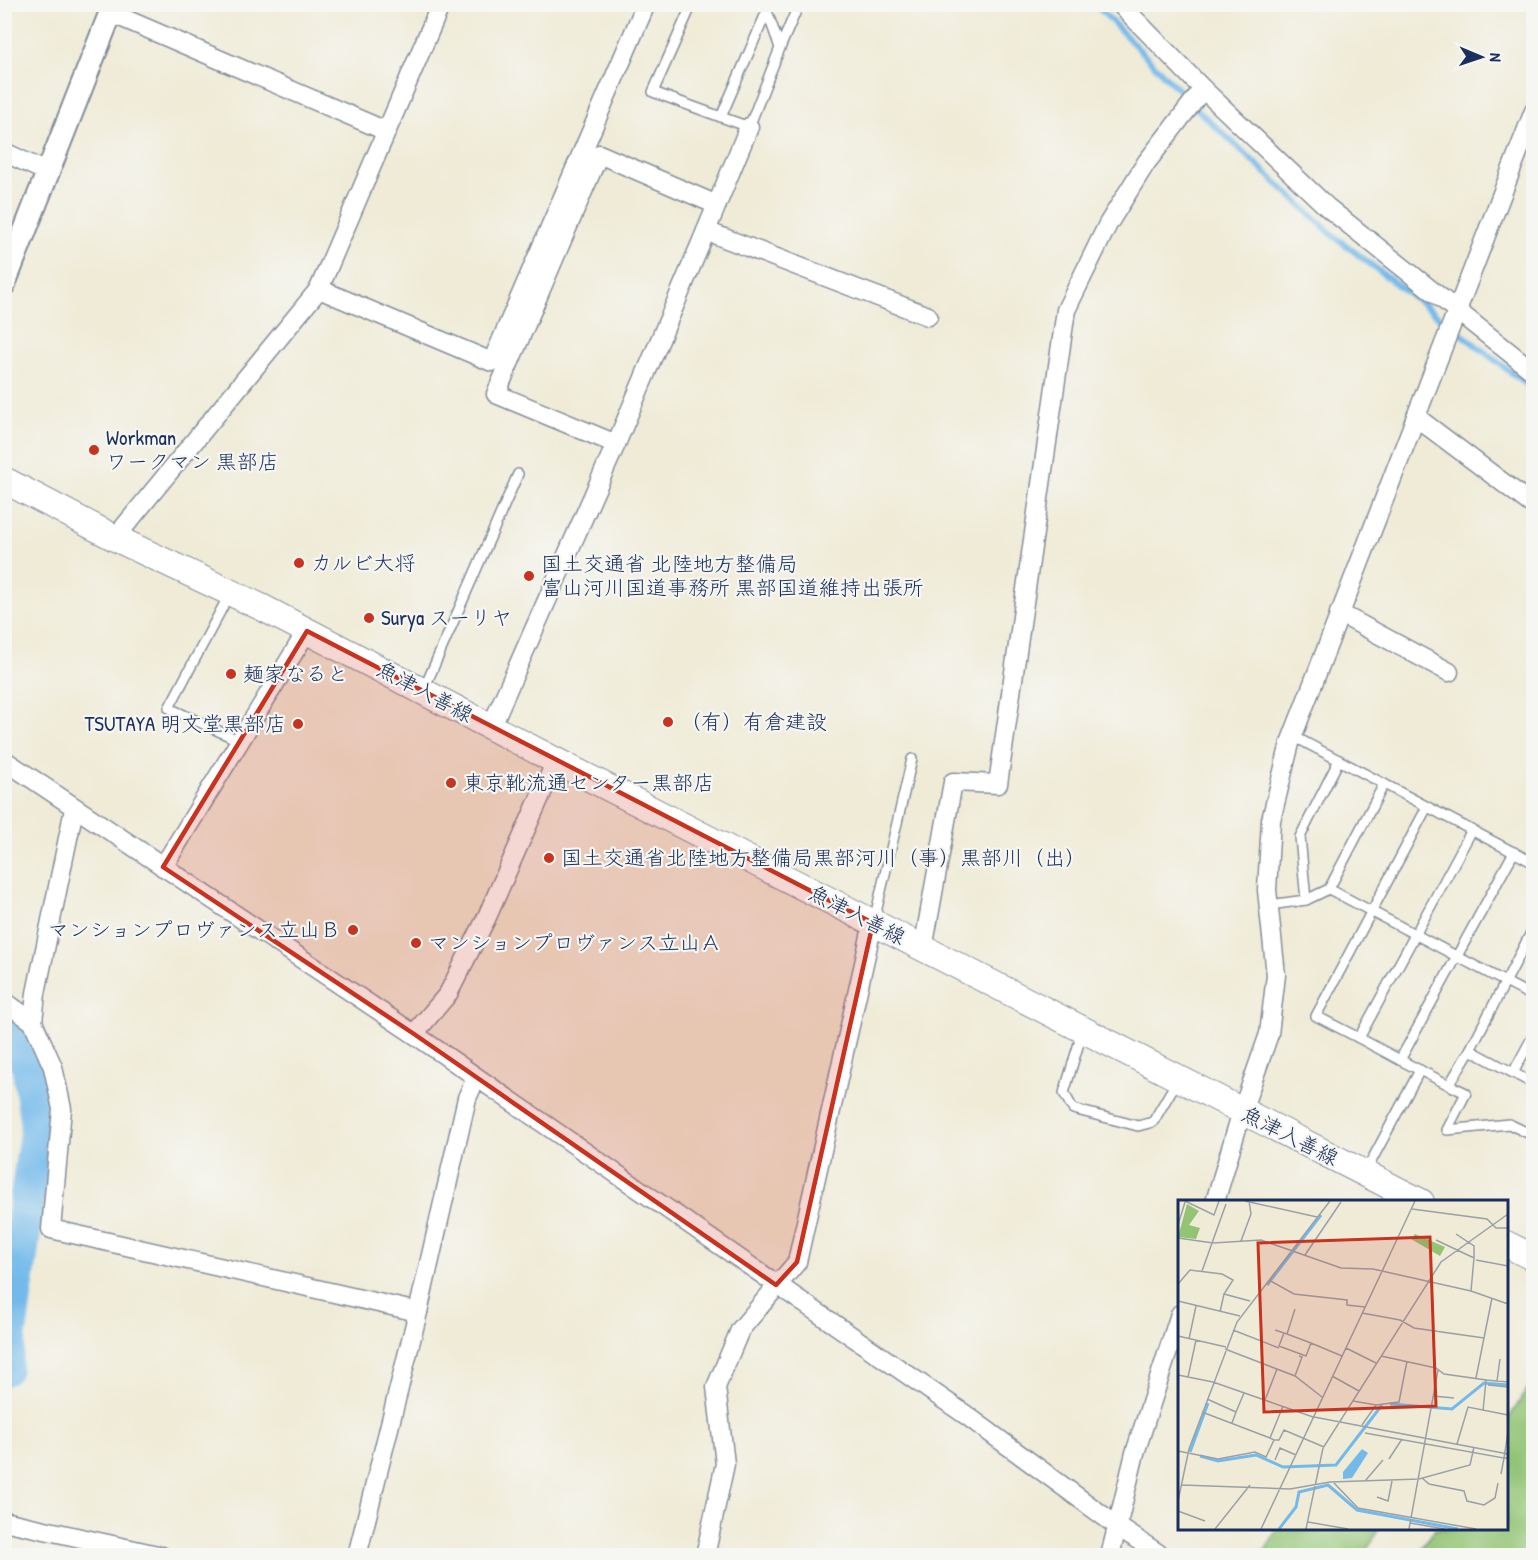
<svg xmlns="http://www.w3.org/2000/svg" width="1538" height="1560" font-family="'Patrick Hand','Klee One',sans-serif">
  <style>
    .green { fill: #93c474; stroke: #577a69; stroke-width: 1.5 }
    .lines { fill: none; stroke-linecap: round; stroke-linejoin: round }
    .stream { stroke: #73baeb; stroke-width: 6 }
    .river { stroke: #73baeb; stroke-width: 36 }
    .service-casing { stroke: #858d9a; stroke-width: 12 }
    .minor-casing { stroke: #858d9a; stroke-width: 21 }
    .tertiary-casing { stroke: #858d9a; stroke-width: 26 }
    .secondary-casing { stroke: #858d9a; stroke-width: 28 }
    .service { stroke: #fff; stroke-width: 9 }
    .minor { stroke: #fff; stroke-width: 18 }
    .tertiary { stroke: #fff; stroke-width: 22 }
    .secondary { stroke: #fff; stroke-width: 26 }
    .marked { fill: #c8321e; fill-opacity: 0.2; stroke: #c8321e; stroke-width: 4.5; stroke-linejoin: round }
    .poi-dot { fill: #c8321e; stroke: #f6f6f2; stroke-width: 2 }
    .labels { text-anchor: middle; stroke-width: 4.5; stroke-linejoin: round; paint-order: stroke }
    .poi-label { font-size: 21px; fill: #1b2f5e; stroke: #f6f6f2; text-anchor: start }
    .street-label { font-size: 21px; fill: #1b2f5e; stroke: #f6f6f2 }
    .inset-river { fill: none; stroke: #73baeb; stroke-width: 3 }
    .inset-road { fill: none; stroke: #9aa0a7; stroke-width: 1.5 }
    .view { fill: #c8321e; fill-opacity: 0.15; stroke: #c8321e; stroke-width: 3 }
    .inset-edge { fill: none; stroke: #1b2f5e; stroke-width: 3 }
  </style>
  <rect width="100%" height="100%" fill="#f6f6f2"/>
  <filter id="ink" filterUnits="userSpaceOnUse"><feTurbulence type="fractalNoise" baseFrequency=".0167" numOctaves="2"/><feDisplacementMap in="SourceGraphic" scale="12" xChannelSelector="R" yChannelSelector="G"/><feConvolveMatrix kernelMatrix="1 2 1 2 8 2 1 2 1" color-interpolation-filters="sRGB"/></filter>
  <filter id="wash" filterUnits="userSpaceOnUse"><feTurbulence type="fractalNoise" baseFrequency=".008" numOctaves="4" result="noise"/><feDisplacementMap in="SourceGraphic" scale="24" xChannelSelector="R" yChannelSelector="G"/><feGaussianBlur stdDeviation="1.35" result="paint"/><feColorMatrix in="noise" values="0 0 0 0 0 0 0 0 0 0 0 0 0 0 0 0 0 1.4 0 .05"/><feComposite in="paint" operator="in"/></filter>
  <g filter="url(#wash)">
    <rect width="100%" height="100%" fill="#efebd7"/>
    <g class="green">
      <polygon points="1527,1390 1534,1395 1534,1541 1525,1555 1417,1555 1435,1529 1506,1528 1507,1421"/>
      <polygon points="1374,1528 1378,1530 1365,1555 1263,1555 1277,1529"/>
    </g>
    <g class="lines">
      <polyline class="stream" points="1095,4 1202,114 1334,236 1534,390"/>
      <polyline class="river" points="4,1030 29,1063 38,1126 4,1368"/>
    </g>
  </g>
  <g filter="url(#ink)">
    <g class="lines">
      <defs>
        <g id="service">
          <polyline points="692,4 653,92 721,117 770,4"/>
          <polyline points="767,11 780,48 799,4"/>
          <polyline points="721,117 749,127 780,48"/>
          <polyline points="229,595 169,708 240,741"/>
          <polyline points="424,689 518,474"/>
          <polyline points="1293,736 1534,863"/>
          <polyline points="1384,784 1329,889 1534,997"/>
          <polyline points="1306,900 1329,889"/>
          <polyline points="1269,905 1306,900 1300,837 1339,760"/>
          <polyline points="874,921 912,759"/>
          <polyline points="1534,927 1470,1050 1534,1084"/>
          <polyline points="1082,1033 1064,1093 1073,1109 1138,1126 1153,1122 1177,1081"/>
          <polyline points="1359,1038 1316,1016 1427,807"/>
          <polyline points="1470,1050 1449,1085 1400,1060 1514,852"/>
          <polyline points="1400,1060 1359,1038 1472,830"/>
          <polyline points="1513,1073 1534,1034"/>
          <polyline points="1449,1085 1466,1093 1447,1130 1509,1124 1534,1136"/>
          <polyline points="1366,1171 1420,1070"/>
        </g>
        <g id="minor">
          <polyline points="1120,4 1203,89 1327,207 1534,372"/>
          <polyline points="111,13 386,131"/>
          <polyline points="4,152 49,173"/>
          <polyline points="717,205 599,154 496,394 616,444 706,231 749,127"/>
          <polyline points="706,231 928,316"/>
          <polyline points="319,289 492,362 646,4"/>
          <polyline points="1416,417 1534,506"/>
          <polyline points="115,538 319,289 441,4"/>
          <polyline points="1339,613 1449,672"/>
          <polyline points="491,727 616,444"/>
          <polyline points="4,760 414,1034 966,1415 1117,1526 1162,1556"/>
          <polyline points="74,809 36,993 33,1022 53,1067 62,1109 51,1229 418,1312"/>
          <polyline points="163,867 307,631"/>
          <polyline points="923,949 953,782 998,784 1066,310 1108,224 1146,163 1203,89"/>
          <polyline points="4,1001 33,1022"/>
          <polyline points="414,1034 448,994 486,919 556,761"/>
          <polyline points="1215,1202 1242,1111 1269,1034 1276,975 1267,890 1271,820 1290,743 1534,111"/>
          <polyline points="4,1521 162,1556"/>
          <polyline points="357,1556 418,1312 467,1098 476,1078"/>
          <polyline points="705,1556 725,1464 716,1387 740,1330 797,1262 873,923"/>
          <polyline points="1110,1556 1135,1453 1180,1314"/>
        </g>
        <polyline id="tertiary" points="4,284 114,4"/>
        <g id="secondary">
          <polyline points="4,480 115,538 263,608 556,761 1421,1202"/>
          <polyline points="1506,1244 1534,1258"/>
        </g>
      </defs>
      <use href="#service" class="service-casing"/>
      <use href="#minor" class="minor-casing"/>
      <use href="#tertiary" class="tertiary-casing"/>
      <use href="#secondary" class="secondary-casing"/>
      <use href="#service" class="service"/>
      <use href="#minor" class="minor"/>
      <use href="#tertiary" class="tertiary"/>
      <use href="#secondary" class="secondary"/>
    </g>
  </g>
  <path class="marked" d="M 307,631 L 873,923 L 797,1262 L 776,1285 L 414,1034 L 163,867 Z"/>
  <g class="poi-dot">
    <circle cx="94" cy="450" r="6"/>
    <circle cx="299" cy="563" r="6"/>
    <circle cx="529" cy="576" r="6"/>
    <circle cx="369" cy="618" r="6"/>
    <circle cx="231" cy="674" r="6"/>
    <circle cx="668" cy="722" r="6"/>
    <circle cx="298" cy="724" r="6"/>
    <circle cx="451" cy="783" r="6"/>
    <circle cx="549" cy="858" r="6"/>
    <circle cx="353" cy="930" r="6"/>
    <circle cx="416" cy="943" r="6"/>
  </g>
  <g class="labels">
    <g class="poi-label">
      <text x="106" y="445">Workman<tspan x="106" dy="24">ワークマン 黒部店</tspan></text>
      <text x="311" y="570">カルビ大将</text>
      <text x="541" y="571">国土交通省 北陸地方整備局<tspan x="541" dy="24">富山河川国道事務所 黒部国道維持出張所</tspan></text>
      <text x="381" y="625">Surya スーリヤ</text>
      <text x="243" y="681">麺家なると</text>
      <text x="680" y="729">（有）有倉建設</text>
      <text x="286" y="731" text-anchor="end">TSUTAYA 明文堂黒部店</text>
      <text x="463" y="790">東京靴流通センター黒部店</text>
      <text x="561" y="865">国土交通省北陸地方整備局黒部河川（事）黒部川（出）</text>
      <text x="341" y="937" text-anchor="end">マンションプロヴァンス立山Ｂ</text>
      <text x="428" y="950">マンションプロヴァンス立山Ａ</text>
    </g>
    <g class="street-label">
      <text transform="translate(425 692) rotate(28)" y="7">魚津入善線</text>
      <text transform="translate(857 915) rotate(27)" y="7">魚津入善線</text>
      <text transform="translate(1290 1136) rotate(27)" y="7">魚津入善線</text>
    </g>
  </g>
  <g transform="translate(1178 1200)">
    <rect width="330" height="330" fill="#efebd7"/>
    <path d="M 9,4 L 21,11 L 11,25 L 22,28 L 18,39 L 0,37 ZM 237,34 L 267,47 L 262,56 L 233,39 Z" fill="#93c474"/>
    <path d="M 184,249 L 190,253 L 174,278 L 165,279 L 165,272 Z" fill="#73baeb"/>
    <path class="inset-river" d="M 89,85 L 143,15M 212,204 L 274,209 L 306,183 L 330,185M 12,252 L 30,203M 22,256 L 40,261 L 78,255 L 105,267 L 158,265 L 204,205M 101,329 L 118,307 L 121,292 L 150,285 L 179,310 L 280,329"/>
    <path class="inset-road" d="M 7,1 L 36,15 L 41,1M 67,1 L 139,17M 234,9 L 309,19 L 318,28 L 330,28M 0,25 L 7,2M 0,38 L 35,43 L 83,40 L 163,68 L 195,69 L 293,91 L 330,104M 258,40 L 296,58 L 296,46 L 278,34M 63,41 L 73,14 L 71,1M 127,55 L 163,2M 298,60 L 330,66M 24,71 L 48,4M 91,80 L 116,94 L 169,100 L 169,105 L 187,107M 0,84 L 12,70 L 44,74 L 55,80 L 46,94 L 72,101M 293,91 L 296,58M 0,101 L 62,116M 42,112 L 46,94M 184,113 L 222,120 L 236,128 L 306,138M 55,130 L 101,148M 97,130 L 109,134 L 133,143 L 128,156 L 101,146 L 106,133M 109,134 L 117,109M 0,136 L 48,147M 11,139 L 18,106M 133,143 L 164,156M 168,148 L 198,163M 47,149 L 117,176 L 144,197M 203,156 L 258,168 L 266,174 L 308,180 L 305,211M 0,175 L 35,182 L 135,217M 117,176 L 124,157 L 121,156M 154,176 L 181,191M 10,177 L 18,140M 298,178 L 314,98M 308,180 L 330,182M 319,181 L 322,159M 310,185 L 330,187M 255,196 L 276,198M 29,199 L 58,212 L 54,223M 87,200 L 99,169M 175,201 L 198,205 L 221,202 L 229,161M 24,212 L 92,238 L 105,206M 58,212 L 66,193M 136,217 L 330,254M 184,225 L 198,205M 330,232 L 326,258 L 330,258M 187,233 L 326,258 L 323,274M 96,240 L 101,240 L 106,230 L 146,247M 279,244 L 290,207 L 330,215M 0,251 L 40,259 L 77,252 L 88,257 L 96,240 L 92,238M 211,259 L 224,239M 97,260 L 102,248 L 118,255M 244,278 L 251,284 L 286,291 L 289,301 L 306,305 L 317,298 L 320,283M 187,281 L 205,260M 156,283 L 180,308 L 298,329M 4,285 L 112,289 L 152,282 L 241,279 L 292,265 L 296,247M 199,297 L 210,301 L 214,281M 0,301 L 11,249 L 59,122 L 152,1M 0,311 L 27,321M 130,322 L 170,329M 232,323 L 267,329M 37,329 L 72,285M 83,329 L 237,1M 128,329 L 145,248 L 263,62 L 330,14M 231,329 L 260,170"/>
    <path class="view" d="M 252,37 L 258,206 L 86,212 L 80,43 Z"/>
    <rect width="330" height="330" class="inset-edge"/>
  </g>
  <rect width="1538" height="1560" fill="none" stroke="#f6f6f2" stroke-width="24"/>
  <g transform="translate(1481 57) rotate(92)" stroke="#f6f6f2" stroke-width="4.5" paint-order="stroke">
  <path d="M0-4.5L10 22L0 15L-10 22Z" fill="#1b2f5e"/>
  <text y="-9" font-size="16" font-weight="bold" text-anchor="middle" fill="#1b2f5e">N</text>
  </g>
</svg>
